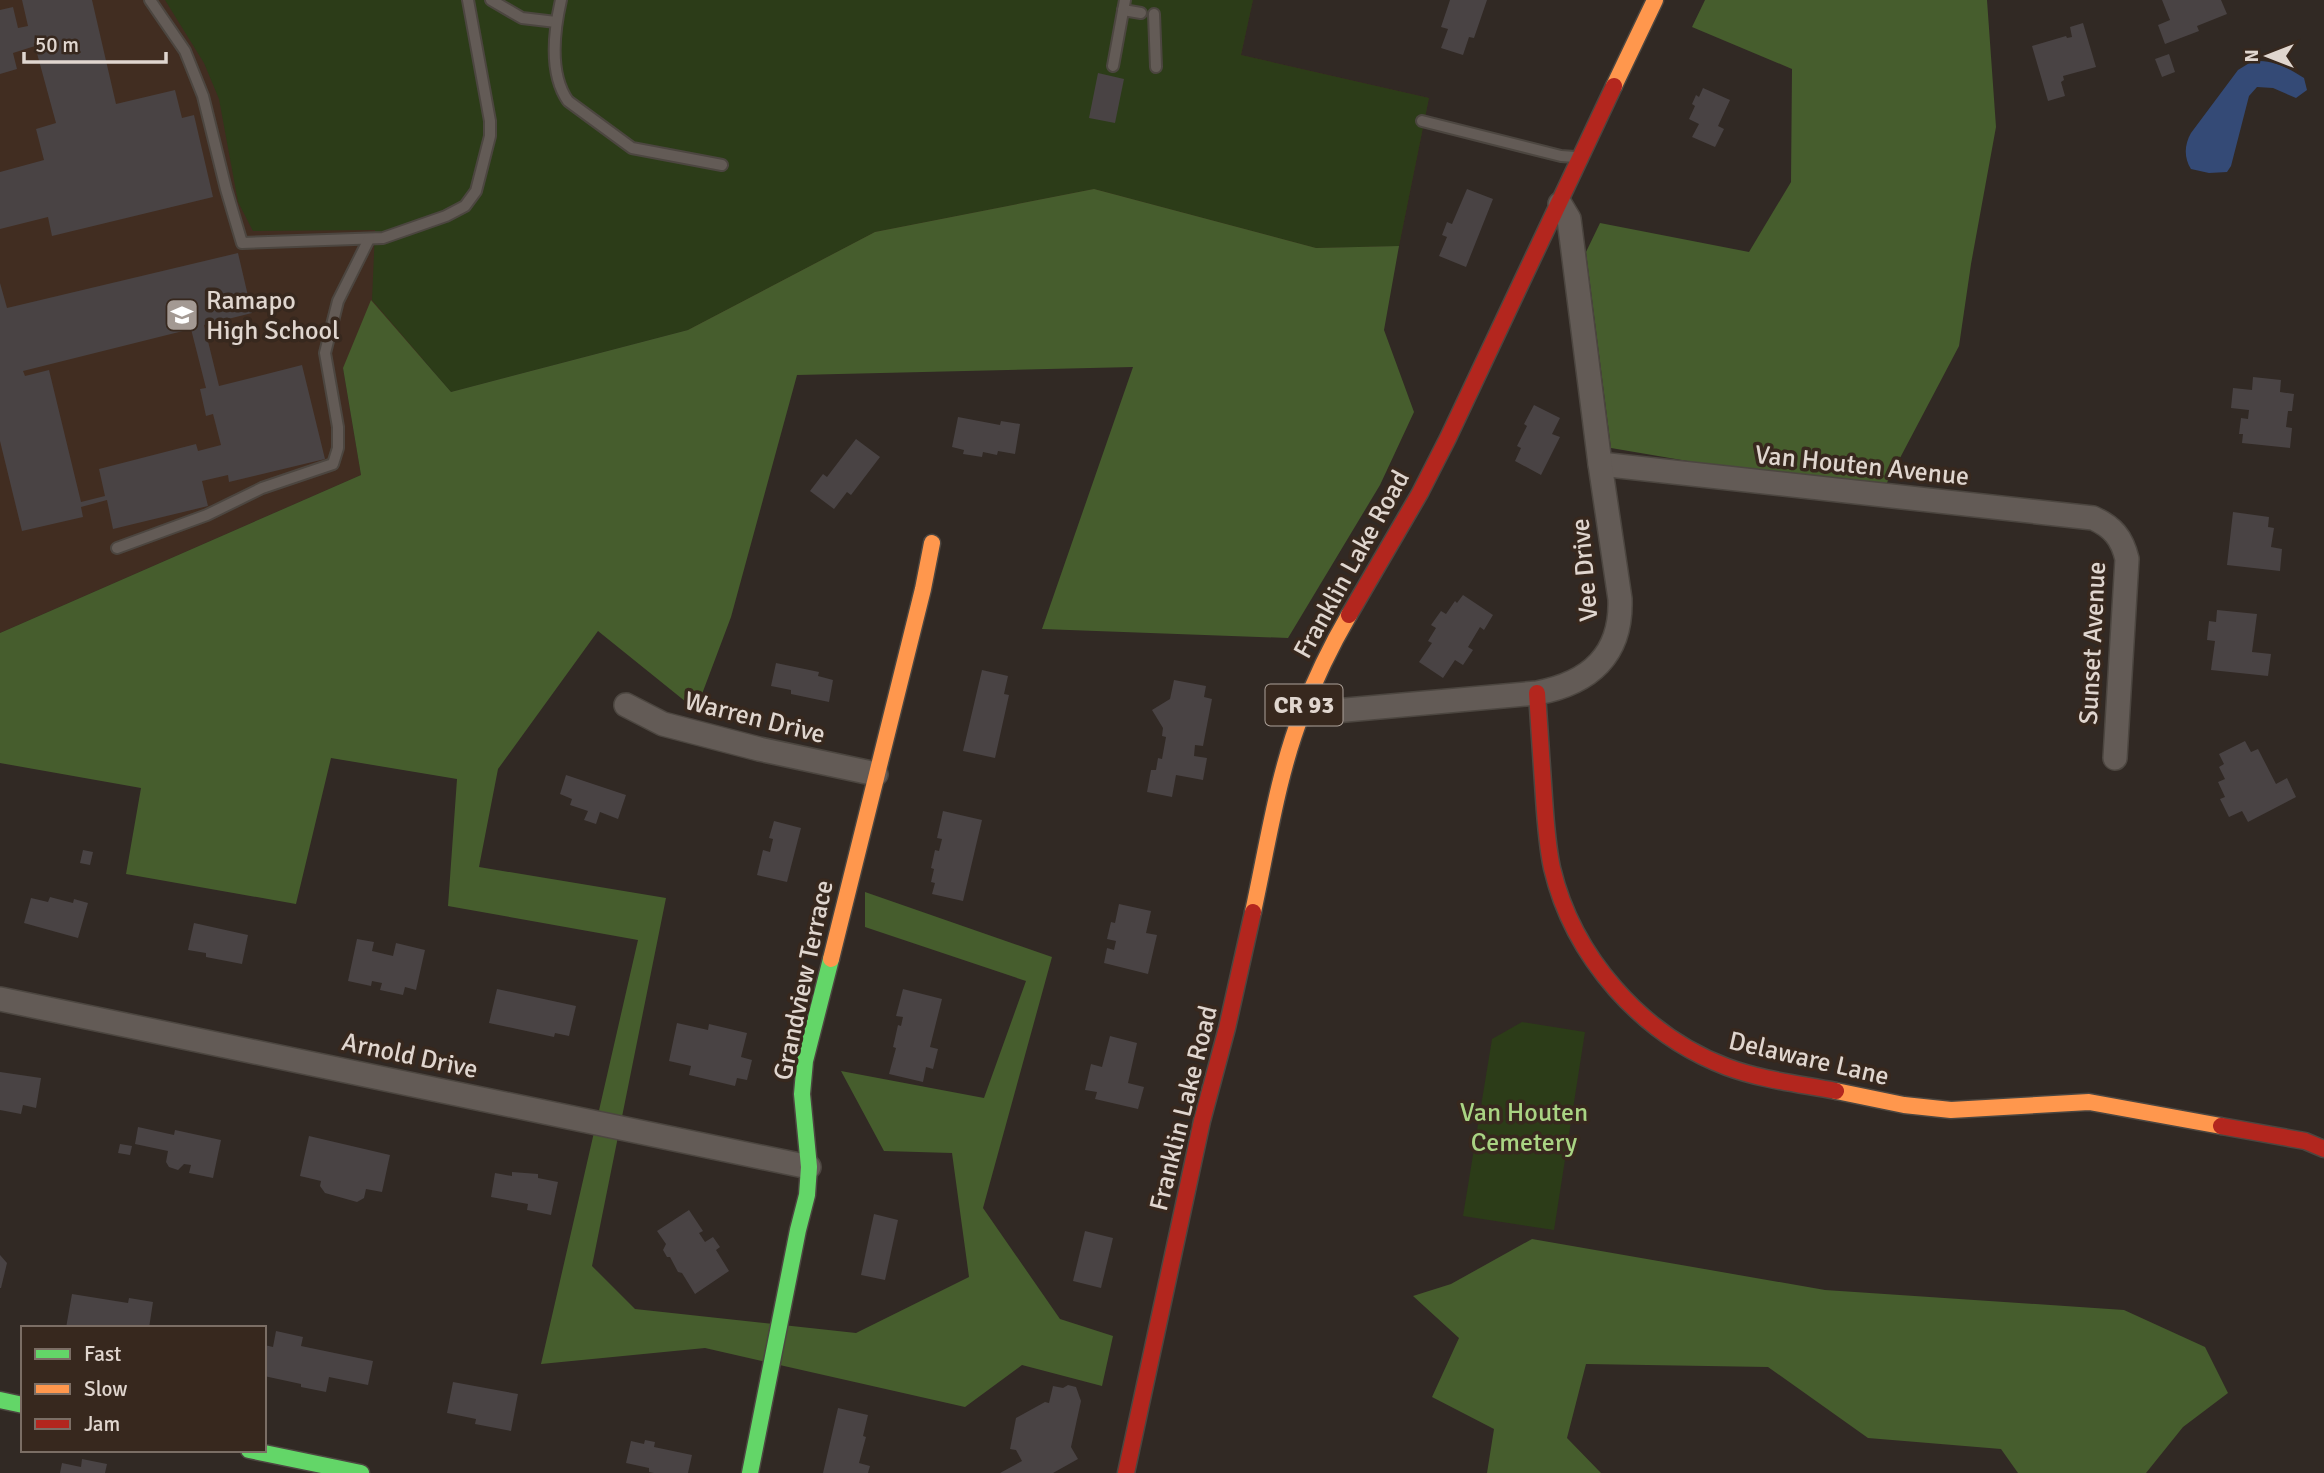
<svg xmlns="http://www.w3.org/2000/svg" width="2324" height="1473" font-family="Signika,sans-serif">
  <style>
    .built { fill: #412d21 }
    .green { fill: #2c3c18 }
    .forest { fill: #465d2d }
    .water { fill: #344a76 }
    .building { fill: #494344; fill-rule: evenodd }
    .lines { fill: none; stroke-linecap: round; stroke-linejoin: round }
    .lane-casing { stroke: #4c4640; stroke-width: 14 }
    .street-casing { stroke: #4c4640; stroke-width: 26 }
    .fast-casing { stroke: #4c4640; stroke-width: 19 }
    .slow-casing { stroke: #4c4640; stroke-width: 19 }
    .jam-casing { stroke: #4c4640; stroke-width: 19 }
    .lane { stroke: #635b56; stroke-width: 10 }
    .street { stroke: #635b56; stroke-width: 23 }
    .fast { stroke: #63d668; stroke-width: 16 }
    .slow { stroke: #ff974d; stroke-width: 16 }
    .jam { stroke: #b3261e; stroke-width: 16 }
    .labels { text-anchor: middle; stroke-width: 7; stroke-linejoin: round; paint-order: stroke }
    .shield { fill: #37281e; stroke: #ada29a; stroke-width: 2 }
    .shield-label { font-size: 24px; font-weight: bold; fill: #e0d6cf }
    .poi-label { font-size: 26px; fill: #e0d6cf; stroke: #37281e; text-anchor: start }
    .street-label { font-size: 26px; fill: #e0d6cf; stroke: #37281e }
    .park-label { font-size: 26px; fill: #a9d483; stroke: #37281e }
  </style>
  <rect width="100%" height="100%" fill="#312924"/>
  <polygon class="built" points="0,0 1253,0 1241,55 1429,98 1399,246 1316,248 688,330 343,368 361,475 0,633"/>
  <g class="green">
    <polygon points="165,0 1253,0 1241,55 1429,98 1399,246 1316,248 1094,189 875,232 688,330 451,392 372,300 375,230 253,231 238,202 219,99 204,63"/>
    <polygon points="1522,1022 1585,1032 1554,1230 1463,1216 1492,1039"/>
  </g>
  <g class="forest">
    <polygon points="1705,0 1987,0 1996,127 1971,264 1959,346 1881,494 1611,448 1586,252 1600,223 1749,252 1791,182 1792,69 1692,27"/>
    <polygon points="1094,189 1316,248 1399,246 1384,330 1414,412 1380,485 1288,638 1042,629 1133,367 797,375 731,617 696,710 598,631 498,769 479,867 666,898 592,1266 635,1309 856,1333 969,1277 952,1153 884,1151 841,1071 984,1098 1026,981 865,927 865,892 1052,957 983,1208 1060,1319 1113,1336 1102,1386 1022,1365 965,1407 705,1348 541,1364 638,940 448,906 457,779 331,758 296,904 126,874 141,788 0,763 0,633 361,475 343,368 371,300 451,392 688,330 875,232"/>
    <polygon points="1532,1239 1825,1290 2124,1310 2205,1347 2228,1393 2183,1427 2146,1473 2018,1473 2001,1449 1868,1438 1768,1367 1586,1364 1567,1438 1601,1473 1487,1473 1494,1429 1432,1397 1459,1338 1413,1296 1451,1284"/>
  </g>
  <path class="water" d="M 2260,61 C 2277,62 2290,69 2304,78 L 2307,90 L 2296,98 L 2273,88 L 2257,87 L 2249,96 L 2231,166 L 2227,172 L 2209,173 L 2191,169 C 2184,158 2184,145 2191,133 L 2238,70 L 2251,62 Z"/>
  <g class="building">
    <polygon points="22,0 92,0 116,104 175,90 182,118 194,115 213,197 52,236 48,217 0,229 0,172 44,160 36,129 56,123 35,46 13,53 17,69 0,74 0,10 13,7 18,28 28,26"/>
    <polygon points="1450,0 1487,0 1474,38 1469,37 1463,55 1441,48 1448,29 1441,27"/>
    <polygon points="2162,0 2221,0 2227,14 2197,26 2199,31 2165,44 2158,25 2170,20"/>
    <polygon points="2083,23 2096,67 2063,76 2064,80 2061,82 2065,96 2048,101 2032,46 2066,36 2067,38 2072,37 2070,27"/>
    <polygon points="2169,54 2175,72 2162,77 2155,59"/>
    <polygon points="1098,73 1124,79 1115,123 1089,118"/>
    <polygon points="1703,88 1730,100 1718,126 1724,129 1715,147 1692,137 1699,124 1689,119 1695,106 1692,104 1696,95 1699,97"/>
    <polygon points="1467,189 1493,199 1466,267 1439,256 1447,237 1442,235 1447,222 1452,224"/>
    <path d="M 238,253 L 252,313 L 204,325 L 219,386 L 302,365 L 325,459 L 229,482 L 228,475 L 202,481 L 208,506 L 113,529 L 107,500 L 81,507 L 83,517 L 22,531 L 0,441 L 0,283 L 7,308 ZM 191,329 L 206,388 L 200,389 L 206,416 L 213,414 L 221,445 L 198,451 L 196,444 L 99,469 L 105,496 L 81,502 L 49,370 L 25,376 L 23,371 Z"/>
    <polygon points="2253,377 2281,380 2280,392 2294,394 2292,411 2288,411 2286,427 2292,428 2290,448 2242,443 2243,434 2239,434 2241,418 2248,419 2249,410 2231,408 2233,388 2252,390"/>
    <polygon points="1534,405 1560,418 1552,434 1560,437 1541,475 1515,461 1521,448 1517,446 1527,426 1524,424"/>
    <polygon points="958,417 1000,425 1001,421 1020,424 1015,454 998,451 997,455 983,452 982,457 963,454 964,450 952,447"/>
    <polygon points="856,439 880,457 851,495 847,492 834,509 810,491 823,474 827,477"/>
    <polygon points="2233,512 2269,517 2268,527 2274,528 2271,547 2282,549 2280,571 2227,565"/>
    <polygon points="1463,595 1493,615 1484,630 1480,627 1468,647 1473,650 1463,665 1455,660 1443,678 1419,662 1432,643 1428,641 1436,628 1431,625 1441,611 1446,614 1455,601 1457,603"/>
    <polygon points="2217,610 2257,614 2252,652 2271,654 2268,676 2211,670 2215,641 2207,640 2209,621 2216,622"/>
    <polygon points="776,663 819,672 818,676 833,680 829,702 791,694 791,690 771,686"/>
    <polygon points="982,670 1008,676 1004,694 1009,695 995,758 963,751"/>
    <polygon points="1174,680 1206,686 1204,697 1212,699 1203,746 1195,745 1194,756 1207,758 1203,780 1176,775 1172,797 1147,792 1151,770 1156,770 1158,758 1162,759 1166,737 1162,736 1163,728 1152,710 1170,699"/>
    <polygon points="2245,741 2251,752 2258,749 2276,784 2287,778 2296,797 2248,822 2242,811 2229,817 2220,799 2225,797 2218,782 2225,779 2219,767 2224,764 2219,754"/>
    <polygon points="566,775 626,795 618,819 600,812 596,824 584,820 588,811 570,805 572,799 560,794"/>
    <polygon points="943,811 982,820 963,901 932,894 935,883 931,882 934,869 931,868 935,850 939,851 942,839 937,838"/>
    <polygon points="774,821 801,828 787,882 757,875 763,850 770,852 773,839 769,838"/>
    <polygon points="83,850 93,852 90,865 80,863"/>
    <polygon points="50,897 73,903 74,899 88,903 78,938 24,923 31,898 48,902"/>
    <polygon points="1119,904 1151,911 1146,933 1157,935 1148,974 1104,963 1107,948 1114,950 1116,941 1107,939 1111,922 1115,923"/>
    <polygon points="194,923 248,935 242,964 206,957 206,953 188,950"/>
    <polygon points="357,939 374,942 372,951 393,956 396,943 425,950 416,990 405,987 403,995 380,990 382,983 372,981 371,986 348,981"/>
    <polygon points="497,989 576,1006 569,1036 555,1033 554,1037 489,1023"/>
    <polygon points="903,989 942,999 930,1047 938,1049 933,1069 926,1067 923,1082 889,1074 896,1048 893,1047 898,1025 901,1026 903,1017 896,1016"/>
    <polygon points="677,1023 708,1030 709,1024 747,1033 741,1057 752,1060 747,1080 737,1078 735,1086 689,1075 691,1066 669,1061"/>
    <polygon points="1110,1036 1137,1043 1128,1083 1144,1087 1138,1109 1095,1099 1097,1092 1085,1090 1091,1064 1102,1067"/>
    <polygon points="0,1072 41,1078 36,1108 23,1105 21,1114 0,1110"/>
    <polygon points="138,1127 174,1135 175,1130 221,1140 213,1178 189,1173 191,1165 184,1164 178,1170 169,1167 166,1162 168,1151 135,1144"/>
    <polygon points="309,1136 390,1155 382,1192 366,1189 364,1198 357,1202 325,1193 320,1186 321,1181 300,1176"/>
    <polygon points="120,1144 132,1146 130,1155 118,1153"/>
    <polygon points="512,1172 538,1174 538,1178 558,1182 551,1215 527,1210 528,1204 491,1197 495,1173 512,1176"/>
    <polygon points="689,1210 703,1231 699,1233 705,1242 713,1237 720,1247 716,1250 729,1271 695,1294 682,1273 678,1272 670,1257 667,1257 663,1250 666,1244 657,1231"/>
    <polygon points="874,1214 898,1220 885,1280 861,1275"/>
    <polygon points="1085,1231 1113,1238 1101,1288 1073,1281"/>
    <polygon points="0,1255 7,1263 1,1288 0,1288"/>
    <polygon points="72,1294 128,1303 129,1298 153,1302 149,1328 66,1328"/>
    <polygon points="276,1331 303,1337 301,1346 373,1361 368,1385 329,1377 326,1392 301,1387 301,1384 264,1376 264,1345 273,1347"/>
    <polygon points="453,1382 518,1394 511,1431 475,1424 476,1419 447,1413"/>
    <polygon points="1068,1385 1076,1387 1081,1401 1071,1447 1078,1459 1053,1473 1000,1473 1022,1461 1016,1450 1010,1449 1016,1418 1045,1402 1049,1403 1053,1386 1063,1388"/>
    <polygon points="838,1408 868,1415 863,1436 866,1437 859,1463 870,1466 868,1473 823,1473"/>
    <polygon points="645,1440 655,1442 654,1447 692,1455 688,1473 654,1473 649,1472 649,1468 626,1463 631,1441 644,1444"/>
    <polygon points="82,1459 107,1464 105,1473 60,1473 62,1463 81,1467"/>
  </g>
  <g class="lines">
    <defs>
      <g id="lane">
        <polyline points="150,0 185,51 203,96 226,189 242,243 383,238 446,216 465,206 476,191 490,136 490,121 468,0"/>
        <polyline points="491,0 522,18 556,22"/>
        <path d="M 561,0 C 554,31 549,74 568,101 L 632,148 L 722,165"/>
        <polyline points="1123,10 1141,13"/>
        <polyline points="1154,14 1156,67"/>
        <polyline points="1113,66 1125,0"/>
        <polyline points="1422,121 1561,156 1575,157"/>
        <polyline points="117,548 207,515 262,488 333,464 338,448 338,427 325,353 338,301 369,239"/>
      </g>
      <g id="street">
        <path d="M 1600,464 L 2093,518 C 2113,527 2122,538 2127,559 L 2115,758"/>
        <polyline points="626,705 663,724 759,749 876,774"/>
        <path d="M 1301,714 L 1537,693 C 1590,683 1622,655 1620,599 L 1600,464 L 1569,219 L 1560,204"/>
        <polyline points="0,999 809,1167"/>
      </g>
      <g id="fast">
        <polyline points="0,1400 23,1405"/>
        <polyline points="249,1450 361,1473"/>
        <polyline points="750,1473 798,1230 807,1195 809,1167 802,1094 805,1061 831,959"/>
      </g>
      <g id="slow">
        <polyline points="1614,86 1655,0"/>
        <path d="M 1253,912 C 1267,848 1278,773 1302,713 C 1315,679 1331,646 1349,615"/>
        <polyline points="831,959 923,589 932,543"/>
        <polyline points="1836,1091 1904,1105 1951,1110 2089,1102 2221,1126"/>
      </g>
      <g id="jam">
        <polyline points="1349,615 1420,493 1448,438 1614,86"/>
        <path d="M 1537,693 C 1539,723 1541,753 1543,783 C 1545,811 1546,840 1552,868 C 1573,957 1642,1035 1727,1067 C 1762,1080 1800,1084 1836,1091"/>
        <polyline points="2221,1126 2305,1141 2324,1149"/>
        <polyline points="1126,1473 1202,1121 1227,1028 1253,912"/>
      </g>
    </defs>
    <use href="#lane" class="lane-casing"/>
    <use href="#street" class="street-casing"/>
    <use href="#fast" class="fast-casing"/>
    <use href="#slow" class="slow-casing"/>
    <use href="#jam" class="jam-casing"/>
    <use href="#lane" class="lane"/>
    <use href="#street" class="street"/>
    <use href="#fast" class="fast"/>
    <use href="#slow" class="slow"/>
    <use href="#jam" class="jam"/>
  </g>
  <defs>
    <symbol id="school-square" viewBox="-11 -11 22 22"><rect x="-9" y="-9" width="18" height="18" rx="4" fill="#a39993" stroke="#37281e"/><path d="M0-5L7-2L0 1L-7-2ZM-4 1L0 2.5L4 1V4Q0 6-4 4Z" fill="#fff"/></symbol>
  </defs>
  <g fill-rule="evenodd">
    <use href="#school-square" x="163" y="296" width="38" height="38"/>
  </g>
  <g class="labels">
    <rect class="shield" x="1265.5" y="684.5" width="77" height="41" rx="5"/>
    <g class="shield-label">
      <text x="1304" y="713">CR 93</text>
    </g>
    <g class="poi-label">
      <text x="206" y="309">Ramapo<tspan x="206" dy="30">High School</tspan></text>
    </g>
    <g class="street-label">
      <text transform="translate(1862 465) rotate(6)" y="9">Van Houten Avenue</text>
      <text transform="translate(1351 564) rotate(-61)" y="9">Franklin Lake Road</text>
      <text transform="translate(1584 570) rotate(-95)" y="9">Vee Drive</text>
      <text transform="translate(2092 643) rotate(-87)" y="9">Sunset Avenue</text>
      <text transform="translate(755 717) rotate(14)" y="9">Warren Drive</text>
      <text transform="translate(803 980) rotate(-78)" y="9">Grandview Terrace</text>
      <text transform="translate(410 1055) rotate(12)" y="9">Arnold Drive</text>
      <text transform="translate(1809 1058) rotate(13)" y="9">Delaware Lane</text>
      <text transform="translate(1183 1108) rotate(-76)" y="9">Franklin Lake Road</text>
    </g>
    <g class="park-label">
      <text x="1524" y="1121">Van Houten<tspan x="1524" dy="30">Cemetery</tspan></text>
    </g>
  </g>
  <rect x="21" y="1326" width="245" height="126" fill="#37281e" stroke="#7b6e65" stroke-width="2"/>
  <rect x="35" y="1349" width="35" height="10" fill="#63d668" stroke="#7b6e65" stroke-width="2"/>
  <text x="84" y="1361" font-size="21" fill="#e0d6cf">Fast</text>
  <rect x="35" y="1384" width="35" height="10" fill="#ff974d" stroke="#7b6e65" stroke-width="2"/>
  <text x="84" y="1396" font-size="21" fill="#e0d6cf">Slow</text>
  <rect x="35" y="1419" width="35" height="10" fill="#b3261e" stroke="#7b6e65" stroke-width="2"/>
  <text x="84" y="1431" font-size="21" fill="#e0d6cf">Jam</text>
  <g transform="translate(2268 56) rotate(270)" stroke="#37281e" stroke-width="5" paint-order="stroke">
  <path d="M0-5L12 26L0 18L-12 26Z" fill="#e0d6cf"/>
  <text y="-10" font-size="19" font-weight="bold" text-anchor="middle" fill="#e0d6cf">N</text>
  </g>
  <path d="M24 52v10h142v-10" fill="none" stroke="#e0d6cf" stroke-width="3.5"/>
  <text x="35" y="52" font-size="21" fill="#e0d6cf" stroke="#37281e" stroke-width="5" paint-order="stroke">50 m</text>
</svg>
